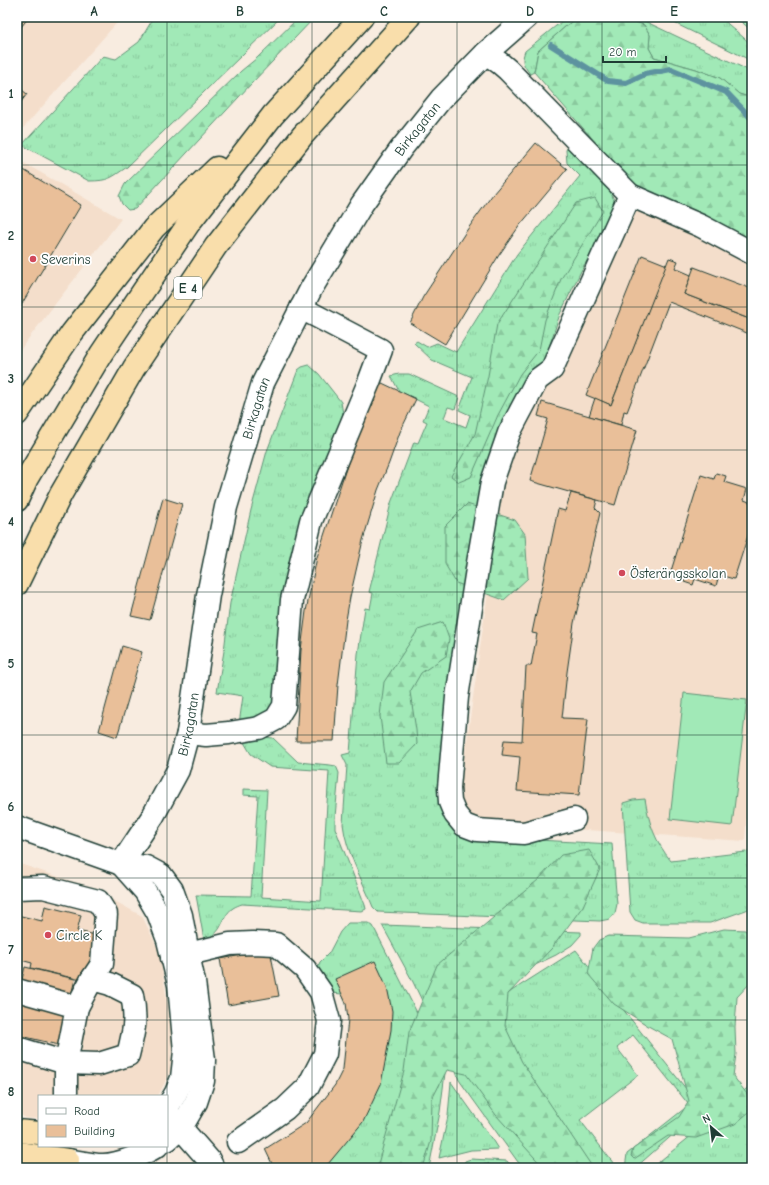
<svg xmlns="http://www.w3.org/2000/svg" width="769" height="1185" font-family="'Comic Neue',sans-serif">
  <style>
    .built { fill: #f4decb }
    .grass { fill: url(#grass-tufts); stroke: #609376 }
    .forest { fill: url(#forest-firs); stroke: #609376 }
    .garden { fill: #a1e9b7; stroke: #609376 }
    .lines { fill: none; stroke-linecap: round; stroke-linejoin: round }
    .stream { stroke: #5d939f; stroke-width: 6 }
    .building { fill: #e9bf99; stroke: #1f3d34 }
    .minor-casing { stroke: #1f3d34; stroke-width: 25 }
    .highway-casing { stroke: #1f3d34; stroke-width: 25 }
    .minor { stroke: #fff; stroke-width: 22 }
    .highway { stroke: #f9deab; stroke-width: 22 }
    .grid { fill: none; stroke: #1f3d34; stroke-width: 1; stroke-opacity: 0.55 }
    .poi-dot { fill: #d1495b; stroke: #fff; stroke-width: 1.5 }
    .labels { text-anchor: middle; stroke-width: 3.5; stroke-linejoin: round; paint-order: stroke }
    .shield { fill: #fff; stroke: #627771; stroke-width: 1 }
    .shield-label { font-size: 13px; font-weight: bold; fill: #1f3d34 }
    .street-label { font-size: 14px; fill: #1f3d34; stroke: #fff }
    .poi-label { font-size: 14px; fill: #1f3d34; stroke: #fff; text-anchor: start }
    .neatline { fill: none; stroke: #1f3d34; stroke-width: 1.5 }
    .grid-label { font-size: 13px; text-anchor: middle; font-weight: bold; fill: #1f3d34 }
  </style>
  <defs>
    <pattern id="grass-tufts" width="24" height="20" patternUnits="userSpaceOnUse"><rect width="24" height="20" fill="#a1e9b7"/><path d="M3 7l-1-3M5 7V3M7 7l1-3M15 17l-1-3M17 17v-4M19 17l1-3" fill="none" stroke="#8ac99e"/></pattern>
    <pattern id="forest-firs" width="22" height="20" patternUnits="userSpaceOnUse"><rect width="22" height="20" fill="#a1e9b7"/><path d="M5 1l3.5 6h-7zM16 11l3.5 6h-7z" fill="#8ac99e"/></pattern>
  </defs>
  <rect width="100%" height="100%" fill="#f8ece0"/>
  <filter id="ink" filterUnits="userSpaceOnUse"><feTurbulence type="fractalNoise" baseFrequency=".025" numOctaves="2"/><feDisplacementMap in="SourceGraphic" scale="8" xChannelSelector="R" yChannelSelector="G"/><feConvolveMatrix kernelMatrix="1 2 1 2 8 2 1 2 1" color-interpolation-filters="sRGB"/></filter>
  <g filter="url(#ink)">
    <g class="built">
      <polygon points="17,17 122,17 17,135"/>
      <polygon points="17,159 121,219 25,343 17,355"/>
      <polygon points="637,190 752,248 752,736 745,841 499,824 471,818 458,803 514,409"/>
      <polygon points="17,863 89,887 142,916 159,951 173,1038 170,1072 158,1096 39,1096 39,1119 26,1118 17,1113"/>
    </g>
    <g class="grass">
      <path d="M 147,17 L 281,17 L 127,167 C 111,178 109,181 89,181 L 22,145 L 103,56 L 116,59 L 139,42 L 151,22 Z"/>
      <path d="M 567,17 L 578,17 L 566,26 L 538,51 L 534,72 L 530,74 C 523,64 521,62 525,51 Z"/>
      <polygon points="621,17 636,17 752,72 752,98 739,94 720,78 696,69 654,57 649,48 650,35 644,25"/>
      <polygon points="662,17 720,17 752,45 752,61"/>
      <polygon points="736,17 752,17 752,31"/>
      <path d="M 568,146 L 603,176 L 614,200 L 613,216 L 581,271 L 560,314 L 546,356 L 532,378 L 510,416 L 442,784 L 482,837 L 612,844 L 617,904 L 615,913 L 610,919 L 600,921 L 378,912 L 373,907 C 363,881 346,852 343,824 L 347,765 L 342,755 L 350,753 L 358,654 L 365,608 L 370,609 L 373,593 L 369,592 L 391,503 L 414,442 L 418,443 L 427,422 L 423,420 L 429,406 L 399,391 L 391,376 L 399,374 L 409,374 L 459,397 L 455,409 L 448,407 L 444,418 L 466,427 L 470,415 L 459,410 L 472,377 L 432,360 L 414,343 L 417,341 L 427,347 L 437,343 L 456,352 L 517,254 L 580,176 L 567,163 L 566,150 Z"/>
      <polygon points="309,365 319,374 341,402 343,414 308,510 279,689 272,707 255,719 239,724 243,696 217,692 224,651 230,603 251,510 267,451 298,370 302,367"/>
      <path d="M 254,736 L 273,738 L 298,762 L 330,765 L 336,766 L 339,773 L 335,817 L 335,828 L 365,905 L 366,909 L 362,911 L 242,904 C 239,905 236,906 233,908 C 220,917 225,933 204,940 L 196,895 L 251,896 L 258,796 L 243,795 L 243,789 L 267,790 L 261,897 L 321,901 L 329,771 L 270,767 L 251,754 L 242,739 Z"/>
      <path d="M 645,799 C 649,824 655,841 671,861 L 746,852 L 752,848 L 752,907 L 746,910 L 710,923 L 643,923 L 635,920 L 630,912 L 623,803 L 633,800 Z"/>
      <polygon points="348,923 368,923 373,926 442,1062 445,1073 440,1112 429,1168 320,1168 328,1164 381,1084 342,994 331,993 315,973 320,962 329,953 340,932"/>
      <polygon points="382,925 581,932 581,935 572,945 556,955 525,970 449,1056 413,982"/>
      <polygon points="576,950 702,1109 635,1168 625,1168 627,1154 689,1105 633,1035 617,1048 638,1075 580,1120 614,1164 615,1168 525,1168 518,1162 459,1080 455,1069 488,1010 513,990"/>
      <polygon points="451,1082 493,1141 498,1149 471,1150 439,1158 448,1116"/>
      <polygon points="752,1084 752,1168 656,1168 655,1165 702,1127"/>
      <polygon points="471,1159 507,1161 513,1168 490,1168 489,1164 473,1168 463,1168 465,1161"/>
    </g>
    <g class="forest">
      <polygon points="299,17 315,17 251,84 135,209 128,210 122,204 119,196 125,184 241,71 257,58"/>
      <polygon points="578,17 621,17 644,25 650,35 649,48 654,57 696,69 720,78 739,94 752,98 752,248 637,190 534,72 538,51 566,26"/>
      <polygon points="595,198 603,211 561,279 545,320 539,350 520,374 498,415 471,477 459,482 451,476 475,434 488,376 497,324 576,203"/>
      <polygon points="467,504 515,520 525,534 528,578 504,600 456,583 445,564 445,526"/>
      <polygon points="443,622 449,639 446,656 421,673 410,692 416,730 417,744 399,763 386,763 380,716 384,682 418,630"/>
      <polygon points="589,850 600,869 583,906 552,948 508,994 505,1026 522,1062 593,1168 544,1168 496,1115 466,1074 447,1070 432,1099 431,1141 423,1168 380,1168 378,1164 404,1071 409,1032 437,965 538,880 561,855"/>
      <polygon points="724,929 745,930 752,937 752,981 737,997 735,1027 736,1054 733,1076 747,1094 749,1112 735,1124 696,1138 668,1136 634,1159 631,1156 633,1149 679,1117 689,1101 672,1039 650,1027 614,1004 588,974 593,948 599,940 608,936 689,938"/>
    </g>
    <polygon class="garden" points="684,693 747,700 732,826 670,819"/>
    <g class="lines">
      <polyline class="stream" points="551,45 608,81 626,83 645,74 671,69 726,92 752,119"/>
    </g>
    <g class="building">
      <polygon points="17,17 29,17 17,32"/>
      <polygon points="17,86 27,94 17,107"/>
      <polygon points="536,143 567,169 520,225 499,255 445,344 410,323 423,297 467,230 493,194"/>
      <polygon points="17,166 81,205 17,312"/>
      <polygon points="642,255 667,265 611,405 586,395"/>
      <polygon points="669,258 678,261 675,268 691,275 684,294 752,320 752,335 669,302 627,412 624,411 621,425 589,416 595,398 611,405"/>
      <polygon points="694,267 752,289 752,320 684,294"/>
      <polygon points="380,382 416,399 400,432 389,463 378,490 363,540 350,597 346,620 338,685 334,741 296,741 301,650 306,611 317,557 355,441"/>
      <polygon points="542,402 637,430 615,505 530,481 548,419 538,416"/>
      <polygon points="716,473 726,476 724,482 747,489 744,500 752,503 752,523 734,579 719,575 716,586 695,579 693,585 684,582 686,575 671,571 701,475 714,479"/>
      <polygon points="571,493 597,500 595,508 600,513 574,623 567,672 562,718 588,719 579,795 517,791 520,757 502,755 504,740 522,741 526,666 531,666 537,634 532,633 558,509 565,511"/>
      <polygon points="163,498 182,504 150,620 131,616"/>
      <polygon points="122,646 142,652 117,737 99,731"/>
      <polygon points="45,906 81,915 77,931 96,935 85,981 31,968 32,963 17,959 17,915 42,921"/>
      <polygon points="270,950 279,996 228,1005 220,959"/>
      <polygon points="375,961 387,987 392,1011 391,1030 381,1084 363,1122 328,1164 320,1168 274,1168 265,1149 306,1123 335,1085 343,1069 348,1019 346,1003 335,979"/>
      <polygon points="25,967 75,979 59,1045 17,1035 17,1000"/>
      <polygon points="489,1164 490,1168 473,1168"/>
    </g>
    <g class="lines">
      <defs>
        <g id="minor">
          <polyline points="486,53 501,64 508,70 630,195 701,226 752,253"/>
          <polyline points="188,733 206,735 229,733 259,728 276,719 284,706 292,600 311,521 369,382 381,350 301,308"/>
          <polyline points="574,819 524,833 477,830 464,825 455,814 450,802 449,788 457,697 478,563 492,482 509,433 537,380 552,369 630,195"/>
          <polyline points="17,827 121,864 146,867 161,875 172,890 181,915 188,954 194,982 204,1060 203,1081 196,1102 181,1128 167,1140"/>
          <path id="s1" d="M 121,864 L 153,816 L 178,770 L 188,733 L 208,595 L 226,507 L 263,383 L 311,289 L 362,204 L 401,149 L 441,99 L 486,53 L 527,17"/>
          <polyline points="121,864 145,891 158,913 168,940 179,985 185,1051 182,1078 176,1093 167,1108"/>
          <polyline points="17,888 43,887 98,901 106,914 102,964 92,979"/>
          <polyline points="172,958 230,944 253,943 276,944 305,969 321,992 329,1021 325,1054 308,1087 285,1109 238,1142"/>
          <path d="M 92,979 L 110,984 L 132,995 C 137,1019 134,1031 128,1055 L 99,1064 L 66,1063 L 77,1007 Z"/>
          <polyline points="17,990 77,1007"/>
          <polyline points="17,1048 66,1063 66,1096"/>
          <polyline points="172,1118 209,1160 213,1168"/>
          <path d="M 68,1160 C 80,1162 92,1165 103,1165 C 119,1165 144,1154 157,1146"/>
        </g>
        <g id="highway">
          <polyline points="17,414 72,333 154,228 217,168"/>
          <polyline points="17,500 27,478 101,354 189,223 273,115 362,17"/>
          <polyline points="17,584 61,494 134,368 216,246 303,135 409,17"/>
          <polyline points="17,1131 39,1133"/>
          <polyline points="17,1153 68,1160"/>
        </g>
      </defs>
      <use href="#minor" class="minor-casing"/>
      <use href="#highway" class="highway-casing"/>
      <use href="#minor" class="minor"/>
      <use href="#highway" class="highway"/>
    </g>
  </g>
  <path class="grid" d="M 167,17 L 167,1096M 312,17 L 312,1168M 457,17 L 457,1168M 602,17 L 602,1168M 17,165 L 752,165M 17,307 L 752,307M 17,450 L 752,450M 17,592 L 752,592M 17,735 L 752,735M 17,878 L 752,878M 17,1020 L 752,1020M 167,1096 L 167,1146M 167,1146 L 167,1168"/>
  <g class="poi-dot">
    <circle cx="33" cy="259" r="4"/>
    <circle cx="622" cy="573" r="4"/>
    <circle cx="48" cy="935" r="4"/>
  </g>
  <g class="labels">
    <rect class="shield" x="174" y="277" width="28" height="22" rx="3"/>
    <g class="shield-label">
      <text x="188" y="293">E 4</text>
    </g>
    <g class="street-label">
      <text dy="5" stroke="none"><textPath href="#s1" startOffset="805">Birkagatan</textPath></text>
      <text dy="5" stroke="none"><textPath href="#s1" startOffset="481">Birkagatan</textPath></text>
      <text dy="5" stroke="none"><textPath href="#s1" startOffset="157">Birkagatan</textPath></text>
    </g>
    <g class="poi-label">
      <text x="41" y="264">Severins</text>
      <text x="630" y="578">Österängsskolan</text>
      <text x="56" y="940">Circle K</text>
    </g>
  </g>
  <rect width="769" height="1185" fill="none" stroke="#fff" stroke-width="44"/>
  <rect x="38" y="1095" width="130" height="52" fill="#ffffff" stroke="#a5b1ae"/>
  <rect x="46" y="1108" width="20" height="6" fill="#ffffff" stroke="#a5b1ae"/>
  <text x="74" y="1115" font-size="12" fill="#1f3d34">Road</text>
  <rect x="46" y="1125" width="20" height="12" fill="#e9bf99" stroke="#a5b1ae"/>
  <text x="74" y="1135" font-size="12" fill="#1f3d34">Building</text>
  <g transform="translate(711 1127) rotate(332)" stroke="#ffffff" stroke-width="3" paint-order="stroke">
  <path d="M0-3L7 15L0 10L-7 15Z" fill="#1f3d34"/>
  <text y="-6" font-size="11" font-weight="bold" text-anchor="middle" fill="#1f3d34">N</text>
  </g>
  <path d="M603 56v6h63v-6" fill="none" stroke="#1f3d34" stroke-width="2"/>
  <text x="609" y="56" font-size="12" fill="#1f3d34" stroke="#ffffff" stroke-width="3" paint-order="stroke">20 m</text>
  <rect x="22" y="22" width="725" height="1141" class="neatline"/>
  <g class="grid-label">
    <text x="94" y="16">A</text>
    <text x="240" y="16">B</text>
    <text x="384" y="16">C</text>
    <text x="530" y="16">D</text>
    <text x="674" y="16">E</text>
    <text x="11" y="98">1</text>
    <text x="11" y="240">2</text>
    <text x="11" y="383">3</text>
    <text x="11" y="526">4</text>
    <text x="11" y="668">5</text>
    <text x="11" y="811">6</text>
    <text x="11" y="954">7</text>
    <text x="11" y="1096">8</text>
  </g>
</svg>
